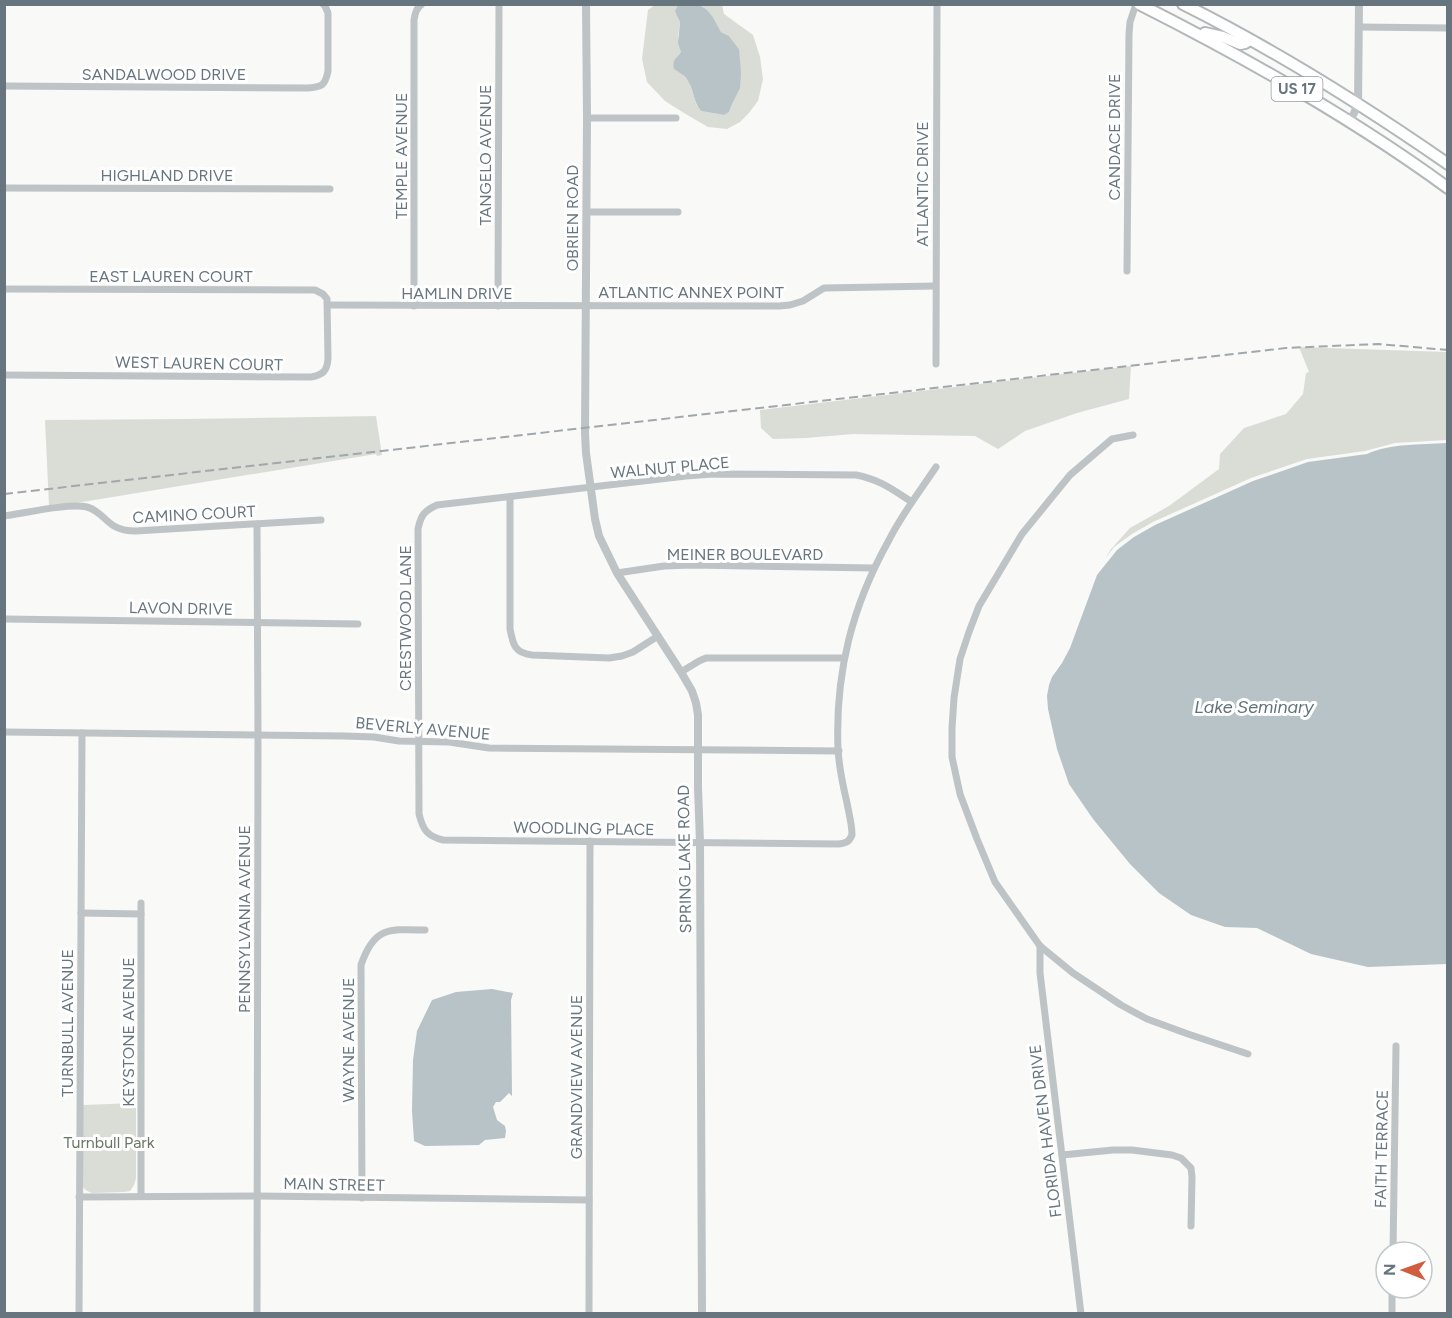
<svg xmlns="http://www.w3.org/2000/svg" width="1452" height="1318" font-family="Figtree,sans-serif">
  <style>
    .green { fill: #d9ddd6 }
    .water { fill: #b7c3c6 }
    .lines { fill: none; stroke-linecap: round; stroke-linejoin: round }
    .primary-casing { stroke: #b2b7ba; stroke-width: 14 }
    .minor { stroke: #bec3c6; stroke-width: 7 }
    .tertiary { stroke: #bec3c6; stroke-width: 8 }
    .primary { stroke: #fff; stroke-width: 10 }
    .rail { stroke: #a1a7ac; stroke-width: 2; stroke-dasharray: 9 4.5; stroke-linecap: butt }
    .labels { text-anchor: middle; stroke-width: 6; stroke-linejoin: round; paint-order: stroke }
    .shield { fill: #fff; stroke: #949ea5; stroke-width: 1.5 }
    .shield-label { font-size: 15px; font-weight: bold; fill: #66757e }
    .street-label { font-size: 16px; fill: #66757e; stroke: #fff }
    .park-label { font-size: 16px; fill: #697765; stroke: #fff }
    .water-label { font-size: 18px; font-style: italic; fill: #617378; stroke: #fff }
  </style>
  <rect width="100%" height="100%" fill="#f9f9f7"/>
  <g class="green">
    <polygon points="655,5 678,5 676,11 680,22 678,36 681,52 680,55 684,76 689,82 697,106 701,111 724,115 729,112 739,49 729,36 721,32 706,9 699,5 722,5 724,14 753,35 760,57 763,79 758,101 748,114 740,122 727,129 708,127 684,113 665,101 647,82 642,59 648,10"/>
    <polygon points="1299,347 1447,352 1447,440 1395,443 1365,451 1307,459 1251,478 1153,522 1132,534 1114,547 1105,559 1111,549 1130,528 1169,506 1219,469 1220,454 1244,428 1286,414 1303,394 1306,373 1309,372"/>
    <polygon points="1131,366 1129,399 1077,413 1025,431 998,449 975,436 853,434 806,438 773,439 761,428 760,410"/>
    <polygon points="376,416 382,455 377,456 376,454 76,503 49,505 45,420 186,419"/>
    <path d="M 136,1103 L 136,1178 L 134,1185 L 130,1191 L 124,1192 L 92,1193 C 87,1191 84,1190 82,1184 L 83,1105 Z"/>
  </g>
  <g class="water">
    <path d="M 678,5 L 699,5 L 706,9 L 712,16 L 721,32 L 729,36 L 739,49 L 741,73 L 740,88 L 731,106 L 729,112 L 724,115 L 701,111 C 693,102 694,88 686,78 C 683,74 678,72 674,69 C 672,58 677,59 681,52 L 678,43 L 680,22 L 675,11 Z"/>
    <path d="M 1447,443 L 1447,964 L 1368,967 L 1311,954 L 1257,928 L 1225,927 L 1191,915 L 1159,893 L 1130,864 L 1093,819 L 1069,784 L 1057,749 L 1048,709 L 1047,696 L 1049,685 L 1052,677 L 1062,663 L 1070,648 L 1097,575 L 1117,550 L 1134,537 L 1155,525 L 1253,481 L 1308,462 L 1367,454 C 1391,443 1421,445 1447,443 Z"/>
    <polygon points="492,989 513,993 511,1000 512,1096 509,1093 500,1102 496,1102 493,1107 497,1120 505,1126 506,1131 505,1138 485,1140 479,1145 425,1146 414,1141 412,1111 413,1060 417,1031 432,1000 456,992"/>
  </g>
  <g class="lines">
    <defs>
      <g id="primary">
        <path d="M 1139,4 C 1246,58 1351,117 1448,188"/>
        <path d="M 1183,4 C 1275,50 1363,105 1448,164"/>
        <polyline points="1205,33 1223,37 1240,44 1245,43 1250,40"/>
      </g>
    </defs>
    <use href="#primary" class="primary-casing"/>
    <g class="minor">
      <polyline points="1359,27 1448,28"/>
      <path d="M 4,86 L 307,88 C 322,87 325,86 328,71 L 328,13 L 325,6 L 323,4"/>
      <polyline points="587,118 676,118"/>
      <polyline points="4,188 330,189"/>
      <polyline points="587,212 678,212"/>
      <polyline points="1127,271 1129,34 1130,22 1136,4"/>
      <path d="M 4,289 L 315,290 L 323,294 L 327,299 L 328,359 C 327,371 323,375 311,377 L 4,375"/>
      <polyline points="328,305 779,306 790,305 803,301 824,288 935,286"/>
      <path d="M 414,306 L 414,20 C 415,14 416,8 422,4"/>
      <polyline points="498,306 499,4"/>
      <polyline points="936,364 937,4"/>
      <polyline points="1133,435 1112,439 1070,475 1022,534 979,606 969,632 960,659 954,698 952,728 952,757 960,794 977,839 995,882 1040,946 1073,973 1121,1005 1147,1019 1188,1034 1248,1054"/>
      <path d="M 510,497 L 510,629 C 513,645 515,653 532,655 L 609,658 L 622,656 L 633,652 L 658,636"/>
      <path d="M 912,502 C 893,490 879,479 856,475 L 713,474 L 686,476 L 437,505 C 424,511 421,515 418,529 L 419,814 C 423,830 427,836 443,840 L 839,844 C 846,843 849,842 852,835 C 852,824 849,814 847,803 C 843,786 839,768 838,749 C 835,673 852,606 889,540 C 902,514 920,491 936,467"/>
      <path d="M 4,516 C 25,513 69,503 87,507 C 99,510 104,520 114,526 C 121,530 128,531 136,531 L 321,520"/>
      <polyline points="257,524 258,736 257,1314"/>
      <polyline points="617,573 664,566 692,565 874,568"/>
      <polyline points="4,619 358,624"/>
      <polyline points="681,672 699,661 706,658 844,658"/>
      <polyline points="4,732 344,736 374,737 399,741 449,742 489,748 839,751"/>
      <polyline points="141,903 141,1196"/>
      <polyline points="81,913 141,914"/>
      <polyline points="1040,946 1040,973 1081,1314"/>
      <polyline points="1062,1155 1113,1150 1132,1150 1172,1155 1181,1158 1191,1168 1192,1177 1191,1226"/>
      <polyline points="79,1197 257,1196 589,1200"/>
      <path d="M 362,1198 L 361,965 C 374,927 388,929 425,930"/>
      <polyline points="1393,1252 1396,1046"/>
      <polyline points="1392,1288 1392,1314"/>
      <polyline points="79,1314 82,733"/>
      <polyline points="589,1314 590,841"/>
    </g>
    <g class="tertiary">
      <polyline points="586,4 587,118 585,433 586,453 595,519 599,536 617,573 681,672 692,691 696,703 698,715 698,787 700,842 702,1314"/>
      <polyline points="1350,122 1358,104 1359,4"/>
    </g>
    <use href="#primary" class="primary"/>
    <polyline class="rail" points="4,494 1286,348 1378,344 1448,350"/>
  </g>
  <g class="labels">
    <rect class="shield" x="1271.5" y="77" width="51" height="24" rx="4.5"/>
    <g class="shield-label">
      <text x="1297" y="94">US 17</text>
    </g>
    <g class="street-label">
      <text x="164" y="80">SANDALWOOD DRIVE</text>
      <text transform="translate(1114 137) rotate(-90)" y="6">CANDACE DRIVE</text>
      <text transform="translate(485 155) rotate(-90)" y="6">TANGELO AVENUE</text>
      <text transform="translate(401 156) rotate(-90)" y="6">TEMPLE AVENUE</text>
      <text x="167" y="181">HIGHLAND DRIVE</text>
      <text transform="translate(922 184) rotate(-90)" y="6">ATLANTIC DRIVE</text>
      <text transform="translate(572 218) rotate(-90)" y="6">OBRIEN ROAD</text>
      <text x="171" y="282">EAST LAUREN COURT</text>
      <text x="691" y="298">ATLANTIC ANNEX POINT</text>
      <text x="457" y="299">HAMLIN DRIVE</text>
      <text transform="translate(199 363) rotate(1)" y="6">WEST LAUREN COURT</text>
      <text transform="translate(670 467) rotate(-5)" y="6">WALNUT PLACE</text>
      <text transform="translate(194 514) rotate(-3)" y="6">CAMINO COURT</text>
      <text x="745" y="560">MEINER BOULEVARD</text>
      <text transform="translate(181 608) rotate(1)" y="6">LAVON DRIVE</text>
      <text transform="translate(405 618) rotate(-90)" y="6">CRESTWOOD LANE</text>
      <text transform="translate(423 728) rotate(5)" y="6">BEVERLY AVENUE</text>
      <text transform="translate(584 828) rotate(1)" y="6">WOODLING PLACE</text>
      <text transform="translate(684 859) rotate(-91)" y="6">SPRING LAKE ROAD</text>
      <text transform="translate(244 919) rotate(-90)" y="6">PENNSYLVANIA AVENUE</text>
      <text transform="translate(67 1023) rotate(-90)" y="6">TURNBULL AVENUE</text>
      <text transform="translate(128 1032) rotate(-90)" y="6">KEYSTONE AVENUE</text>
      <text transform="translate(348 1040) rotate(-90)" y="6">WAYNE AVENUE</text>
      <text transform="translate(576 1077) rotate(-90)" y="6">GRANDVIEW AVENUE</text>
      <text transform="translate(1045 1131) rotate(-97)" y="6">FLORIDA HAVEN DRIVE</text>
      <text transform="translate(1381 1149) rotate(-89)" y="6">FAITH TERRACE</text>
      <text transform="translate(334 1184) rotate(1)" y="6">MAIN STREET</text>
    </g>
    <g class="park-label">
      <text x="109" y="1148">Turnbull Park</text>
    </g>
    <g class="water-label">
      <text x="1254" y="713">Lake Seminary</text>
    </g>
  </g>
  <rect width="1452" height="1318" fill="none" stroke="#66757e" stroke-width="12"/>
  <g transform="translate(1404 1270) rotate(271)"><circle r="28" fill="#ffffff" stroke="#c2c8cb" stroke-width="1.5"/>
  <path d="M0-4.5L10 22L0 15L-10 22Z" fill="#d15c3e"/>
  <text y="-9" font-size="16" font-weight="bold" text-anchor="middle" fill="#66757e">N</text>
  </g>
</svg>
